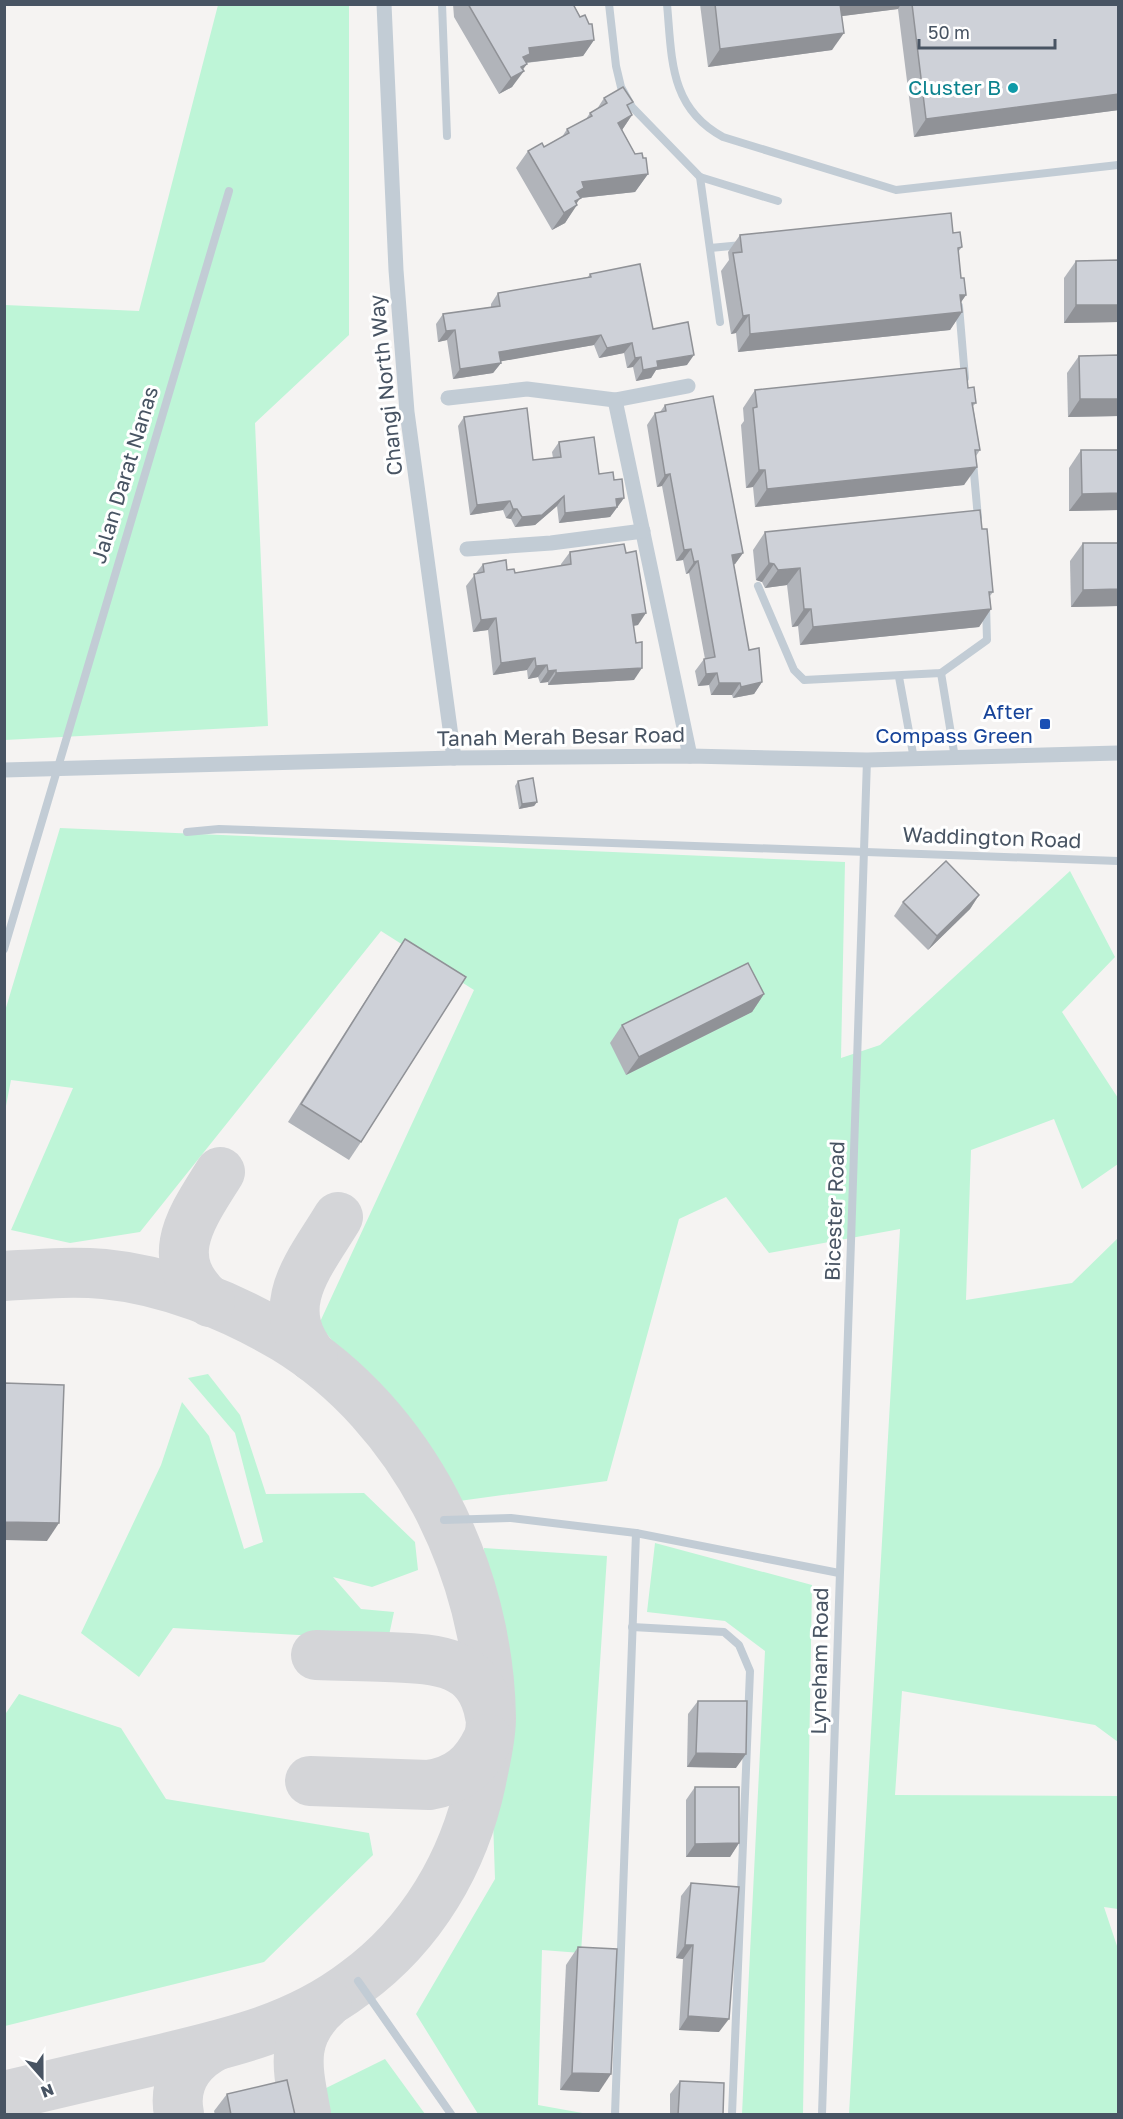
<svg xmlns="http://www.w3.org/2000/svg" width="1123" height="2119" font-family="'Golos Text',sans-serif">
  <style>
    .green { fill: #bef5d7 }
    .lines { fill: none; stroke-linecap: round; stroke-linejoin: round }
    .taxiway { stroke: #d4d5d8; stroke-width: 50 }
    .service { stroke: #c2ccd5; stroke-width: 8 }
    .minor { stroke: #c2ccd5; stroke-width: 15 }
    .wall { fill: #b1b4ba }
    .shaded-wall { fill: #909297 }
    .building { fill: #ced1d8; stroke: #909297; stroke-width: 1.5 }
    .culture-dot { fill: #0f9aa8; stroke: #fff; stroke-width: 2 }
    .transit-dot { fill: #1a4fb4; stroke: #fff; stroke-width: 2 }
    .labels { text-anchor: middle; stroke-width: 6; stroke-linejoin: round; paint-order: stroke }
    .culture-label { font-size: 21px; fill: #0d838f; stroke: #fff; text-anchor: end }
    .street-label { font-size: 21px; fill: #485463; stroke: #fff }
    .transit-label { font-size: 21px; fill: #164399; stroke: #fff; text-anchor: end }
  </style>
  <rect width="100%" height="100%" fill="#f5f3f2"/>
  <g class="green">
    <polygon points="218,5 349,5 349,335 255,423 268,726 5,740 5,305 139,311"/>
    <polygon points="60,828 845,862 841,1058 880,1045 1070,871 1115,957 1062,1012 1118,1098 1118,1164 1082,1189 1054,1119 971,1150 966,1300 1072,1283 1118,1238 1118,1742 1095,1725 902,1691 895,1795 1118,1796 1118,1909 1104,1907 1118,1949 1118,2114 849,2114 900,1229 769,1253 726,1197 679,1219 607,1481 459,1501 319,1324 474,990 381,931 140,1232 70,1243 11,1230 73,1088 11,1080 5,1111 5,1011"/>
    <polygon points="208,1374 240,1415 266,1494 364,1493 415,1542 418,1570 372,1587 333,1577 361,1609 394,1612 388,1640 173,1628 139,1677 81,1633 161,1465 182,1402 209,1436 244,1549 263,1542 235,1433 188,1378"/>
    <polygon points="655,1543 812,1585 803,2114 742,2114 765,1651 725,1621 647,1612"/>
    <polygon points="484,1548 607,1556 581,1953 542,1950 538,2105 588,2114 478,2114 416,2014 495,1879"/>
    <polygon points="19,1694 121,1728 166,1799 369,1833 373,1855 264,1962 5,2026 4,1716"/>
    <polygon points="385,2059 425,2114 329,2114 324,2089"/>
  </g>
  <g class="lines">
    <g class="taxiway">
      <path d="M 4,1276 C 38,1274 71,1271 104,1274 C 167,1280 231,1306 285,1338 C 413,1416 489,1571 491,1718 C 491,1739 485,1761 481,1782 C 464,1862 422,1934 355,1983 C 296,2028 229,2043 157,2060 C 106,2072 55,2084 4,2096"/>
      <path d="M 210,1302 C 160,1258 192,1217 220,1172"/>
      <path d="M 313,1357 C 271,1305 310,1264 338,1217"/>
      <path d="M 316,1655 C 340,1656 363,1656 386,1657 C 433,1659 480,1658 490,1716"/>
      <path d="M 310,1781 L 429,1785 C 459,1780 475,1766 488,1739"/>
      <path d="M 179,2114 C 173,2084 188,2060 215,2046"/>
      <path d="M 306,2114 C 298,2070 288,2037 327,2003"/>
    </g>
    <g class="service">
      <polyline points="442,4 447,136"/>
      <polyline points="609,4 616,66 621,87 632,107 700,177 778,201"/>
      <path d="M 667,4 C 672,58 669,108 723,137 L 896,190 L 1118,165"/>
      <polyline points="700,177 720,322"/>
      <polyline points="710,248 742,245"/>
      <polyline points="959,306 965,378"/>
      <polyline points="973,462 978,518"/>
      <polyline points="758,586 794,670 804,680 941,673 987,640 986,605"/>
      <polyline points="941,673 955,758"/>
      <polyline points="899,677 914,759"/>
      <polyline points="187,832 219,829 1118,861"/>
      <polyline points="4,949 229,191"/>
      <polyline points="444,1520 511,1518 636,1533 839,1573"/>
      <polyline points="632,1627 724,1632 739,1645 750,1671 732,2114"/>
      <polyline points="358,1981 451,2114"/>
      <polyline points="615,2114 636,1533"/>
      <polyline points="822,2114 867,760"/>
    </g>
    <g class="minor">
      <polyline points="384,4 396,270 407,412 454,758"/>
      <polyline points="448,398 527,389 615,400 688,386"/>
      <polyline points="615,400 690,756"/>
      <polyline points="467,549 551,543 643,531"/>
      <polyline points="4,770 454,758 690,756 867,760 1118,753"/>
    </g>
  </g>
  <g class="wall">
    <polygon points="453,4 573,4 594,40 583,56 526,63 512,87 499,94 454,17"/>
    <polygon points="700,4 1119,4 1119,110 914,137 898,9 842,16 832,50 708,67"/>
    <polygon points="604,98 628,108 632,115 622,130 635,154 643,158 648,174 635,192 580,198 565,223 552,230 516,168 528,151 544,147 562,137 567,129 586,119 590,113 597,109"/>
    <polygon points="953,233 962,247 958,252 961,278 966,295 961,302 962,312 950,330 738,352 736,333 731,334 721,271 729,260 728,252 740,235"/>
    <polygon points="1119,260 1119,322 1064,323 1064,278 1076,261"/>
    <polygon points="590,274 653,329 687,365 656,370 651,378 636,381 633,367 627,368 624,353 599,358 594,345 501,361 501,363 493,373 453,379 447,340 438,342 436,324 443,314 491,307 491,304 498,293 588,277"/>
    <polygon points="1119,355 1119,416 1068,417 1067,373 1079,356"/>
    <polygon points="968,388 976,403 973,406 980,450 976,456 964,485 755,507 753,487 746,488 741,425 744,421 743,408 755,390"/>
    <polygon points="665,405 743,553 735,564 733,565 749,650 762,682 754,694 733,698 732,695 711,695 709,685 698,686 695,671 704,659 705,659 689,573 686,574 683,560 676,561 662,486 657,487 647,425 655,413 660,412"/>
    <polygon points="464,417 533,460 553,458 552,452 559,442 599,474 614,480 624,498 610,517 559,523 557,506 535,525 515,527 511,519 506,518 503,510 470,515 458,426"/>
    <polygon points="1081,450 1119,450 1119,510 1069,511 1069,468"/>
    <polygon points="982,529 993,592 990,596 991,609 979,627 800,645 798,626 792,627 787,585 765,588 762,582 756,580 753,550 765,532"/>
    <polygon points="1083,543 1119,543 1119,606 1071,607 1070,561"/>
    <polygon points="570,552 638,625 634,626 634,680 548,685 548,682 540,683 538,677 528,679 527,670 493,675 488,630 473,632 466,586 483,564 507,570 515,573 561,566 561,564"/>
    <polygon points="518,781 537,802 534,806 519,809 515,786"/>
    <polygon points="979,895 970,909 928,950 894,916 903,902"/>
    <polygon points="405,939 361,1142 349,1160 288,1122 393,957"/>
    <polygon points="764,994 752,1012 626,1075 610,1043 622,1025"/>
    <polygon points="698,1701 736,1768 687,1767 688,1714"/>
    <polygon points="695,1787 739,1843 730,1857 686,1857 686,1800"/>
    <polygon points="691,1883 719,2032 679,2030 683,1959 676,1958 681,1896"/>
    <polygon points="578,1947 599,2092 560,2090 566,1965"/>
    <polygon points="680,2081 723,2115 670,2115 670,2094"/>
    <polygon points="227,2094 295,2115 215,2115 214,2111"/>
  </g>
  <g class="shaded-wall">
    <polygon points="837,4 901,4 898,9 827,18"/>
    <polygon points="844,33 832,50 708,67 720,49"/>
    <polygon points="594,40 583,56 523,63 512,73 529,48"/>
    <polygon points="527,64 521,72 524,71 512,87 499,94 511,78 521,67"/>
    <polygon points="1119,94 1119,110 914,137 926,119"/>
    <polygon points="632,115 620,133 618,123"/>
    <polygon points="648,174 635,192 580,198 574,207 577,205 565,223 552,230 564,213 575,201 576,199 564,209 582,182"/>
    <polygon points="960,295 966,295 954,312"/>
    <polygon points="1076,305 1119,305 1119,322 1064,323"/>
    <polygon points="962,312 950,330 738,352 750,334"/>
    <polygon points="749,315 736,333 731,334 743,316"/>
    <polygon points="455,330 447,340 438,342 446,331"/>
    <polygon points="601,335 594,345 492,363 499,352"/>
    <polygon points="632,343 624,353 599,358 607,348"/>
    <polygon points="694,355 687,365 656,370 651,378 636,381 643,370 657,361"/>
    <polygon points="641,357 633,367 627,368 635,358"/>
    <polygon points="501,363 493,373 453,379 460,369"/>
    <polygon points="1080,399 1119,399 1119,416 1068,417"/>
    <polygon points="977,467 964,485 755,507 767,489"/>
    <polygon points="759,470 765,470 753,487 746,488"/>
    <polygon points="670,474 662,486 657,487 665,475"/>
    <polygon points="1119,493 1119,510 1069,511 1082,494"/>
    <polygon points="564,496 557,506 535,525 515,527 522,517"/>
    <polygon points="624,498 610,517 559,523 565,513 616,499"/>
    <polygon points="510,501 503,510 470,515 477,505"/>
    <polygon points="513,509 517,509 511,519 506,518"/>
    <polygon points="691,549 683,560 676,561 684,550"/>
    <polygon points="743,553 735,564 723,567 732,555"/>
    <polygon points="698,561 689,573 686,574 694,562"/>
    <polygon points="769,563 774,564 762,582 756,580"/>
    <polygon points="800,568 787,585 765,588 778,570"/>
    <polygon points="1119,589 1119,606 1071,607 1083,590"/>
    <polygon points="804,609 811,609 798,626 792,627"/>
    <polygon points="991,609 979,627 800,645 813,627"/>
    <polygon points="646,613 638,625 623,627 632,615"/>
    <polygon points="496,618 488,630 473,632 481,620"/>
    <polygon points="535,658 527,670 493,675 501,663"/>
    <polygon points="547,665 538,677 528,679 536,666"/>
    <polygon points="642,668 634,680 548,685 556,673"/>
    <polygon points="556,670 548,682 540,683 548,671"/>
    <polygon points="717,673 709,685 698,686 706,674"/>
    <polygon points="762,682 754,694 733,698 741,687"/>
    <polygon points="719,683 740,683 732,695 711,695"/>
    <polygon points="537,802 534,806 519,809 522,804"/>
    <polygon points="979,895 970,909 928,950 937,936"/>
    <polygon points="764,994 752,1012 626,1075 639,1057"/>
    <polygon points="4,1522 59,1523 47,1541 4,1540"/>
    <polygon points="696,1753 746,1754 736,1768 687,1767"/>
    <polygon points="739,1843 730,1857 686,1857 695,1844"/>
    <polygon points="685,1945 693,1945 683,1959 676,1958"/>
    <polygon points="688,2016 729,2019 719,2032 679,2030"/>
    <polygon points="572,2073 611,2074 599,2092 560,2090"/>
  </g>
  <g class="building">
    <polygon points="468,4 573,4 580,17 585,15 589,24 592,24 594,40 529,48 530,54 523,57 527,64 521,67 524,71 511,78"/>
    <polygon points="715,4 840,4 844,33 720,49"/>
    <polygon points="912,4 1119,4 1119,94 926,119"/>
    <polygon points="623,87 633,102 627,105 632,115 618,123 635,154 642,153 643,158 646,158 648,174 582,182 584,188 577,192 581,198 575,201 577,205 564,213 528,151 542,143 544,147 569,133 567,129 592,116 590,113 607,103 604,98"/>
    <polygon points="951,213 953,233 960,232 962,247 958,248 961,278 964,278 966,295 960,295 962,312 750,334 749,315 743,316 733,253 742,252 740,235"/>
    <polygon points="1119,260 1119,305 1076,305 1076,261"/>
    <polygon points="640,264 653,329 688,322 694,355 657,361 658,367 643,370 641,357 635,358 632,343 607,348 601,335 499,352 501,363 460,369 455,330 446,331 443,314 500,306 498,293 591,277 590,274"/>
    <polygon points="1119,355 1119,399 1080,399 1079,356"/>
    <polygon points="966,368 968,388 974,387 976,403 972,403 980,450 975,450 977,467 767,489 765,470 759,470 753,408 757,407 755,390"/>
    <polygon points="713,396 743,553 732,555 749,650 759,648 762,682 741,687 740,683 719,683 717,673 706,674 704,659 715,657 698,561 694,562 691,549 684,550 670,474 665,475 655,413 666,411 665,405"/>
    <polygon points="527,408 533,460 561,457 559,442 594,437 599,474 613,472 614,480 622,479 624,498 616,499 617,507 565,513 564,496 542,515 522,517 517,509 513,509 510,501 477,505 464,417"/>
    <polygon points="1081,450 1119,450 1119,493 1082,494"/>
    <polygon points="980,510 982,529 987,529 993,592 989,592 991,609 813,627 811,609 804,609 800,568 778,570 774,564 769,563 765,532"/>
    <polygon points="1083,543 1119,543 1119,589 1083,590"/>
    <polygon points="624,544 626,553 636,551 646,613 632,615 636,643 642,642 642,668 556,673 556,670 548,671 547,665 536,666 535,658 501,663 496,618 481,620 474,574 484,572 483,564 506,560 507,570 514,569 515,573 571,564 570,552"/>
    <polygon points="533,778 537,802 522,804 518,781"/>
    <polygon points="946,861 979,895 937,936 903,902"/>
    <polygon points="405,939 466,977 361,1142 301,1104"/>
    <polygon points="748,963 764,994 639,1057 622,1025"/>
    <polygon points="4,1383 64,1385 59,1523 4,1522"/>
    <polygon points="698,1701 747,1701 746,1754 696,1753"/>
    <polygon points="695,1787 739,1787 739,1843 695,1844"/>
    <polygon points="691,1883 739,1887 729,2019 688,2016 693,1945 685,1945"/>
    <polygon points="578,1947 617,1949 611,2074 572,2073"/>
    <polygon points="287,2080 295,2115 231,2115 227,2094"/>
    <polygon points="680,2081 724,2083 723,2115 678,2115"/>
  </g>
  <circle class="culture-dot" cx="1013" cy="88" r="6"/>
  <rect class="transit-dot" x="1039" y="718" width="12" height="12" rx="3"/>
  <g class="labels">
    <g class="culture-label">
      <text x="1001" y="95">Cluster B</text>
    </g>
    <g class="street-label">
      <text transform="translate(386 385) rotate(-96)" y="7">Changi North Way</text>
      <text transform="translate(125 475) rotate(-73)" y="7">Jalan Darat Nanas</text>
      <text transform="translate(561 737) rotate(-1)" y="7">Tanah Merah Besar Road</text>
      <text transform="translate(992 838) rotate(2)" y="7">Waddington Road</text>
      <text transform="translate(835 1211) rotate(-88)" y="7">Bicester Road</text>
      <text transform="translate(820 1661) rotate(-89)" y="7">Lyneham Road</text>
    </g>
    <g class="transit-label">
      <text x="1033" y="719">After<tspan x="1033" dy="24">Compass Green</tspan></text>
    </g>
  </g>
  <rect width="1123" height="2119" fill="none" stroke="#485463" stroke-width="12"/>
  <g transform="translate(42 2077) rotate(159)" stroke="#ffffff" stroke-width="4.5" paint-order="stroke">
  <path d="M0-4.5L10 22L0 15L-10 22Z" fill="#485463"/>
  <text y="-9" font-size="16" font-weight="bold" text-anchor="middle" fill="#485463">N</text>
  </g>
  <path d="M919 39v9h136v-9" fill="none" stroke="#485463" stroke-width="3"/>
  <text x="928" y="39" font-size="18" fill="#485463" stroke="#ffffff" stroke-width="4.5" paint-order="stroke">50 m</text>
</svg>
